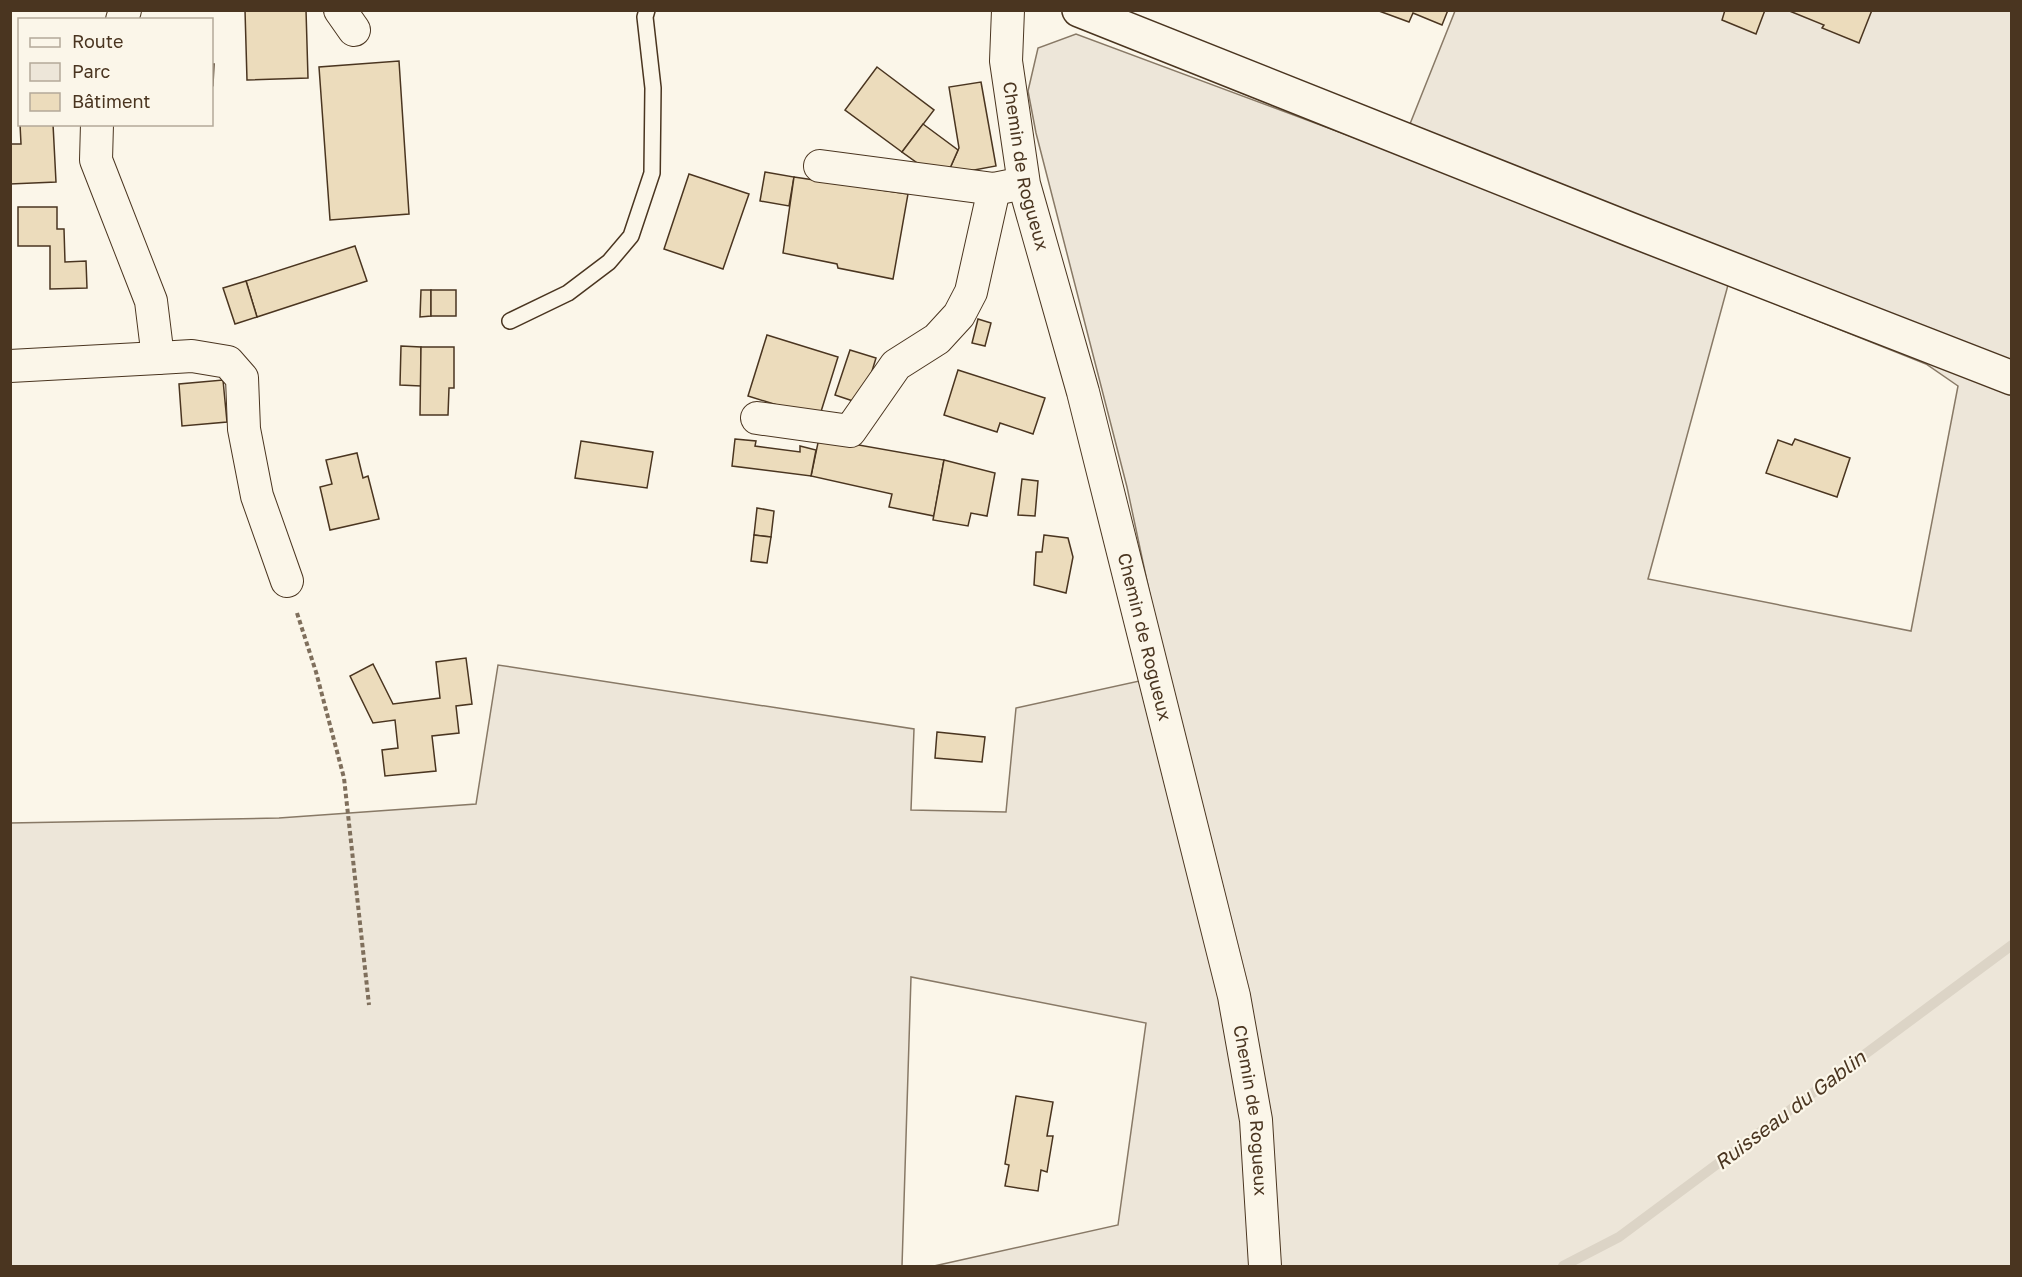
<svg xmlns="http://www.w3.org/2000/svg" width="2022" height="1277" font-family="'Golos Text',sans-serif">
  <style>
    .green { fill: #ede6d9; stroke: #887966; stroke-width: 1.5; fill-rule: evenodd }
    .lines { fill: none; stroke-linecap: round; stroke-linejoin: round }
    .stream { stroke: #dcd4c6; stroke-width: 10 }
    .building { fill: #ecdcbc; stroke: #4a3520; stroke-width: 1.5 }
    .service-casing { stroke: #4a3520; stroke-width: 18 }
    .minor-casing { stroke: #4a3520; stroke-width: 34 }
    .tertiary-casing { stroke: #4a3520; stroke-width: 36 }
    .path { stroke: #7f6f5c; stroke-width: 4; stroke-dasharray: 4.5 3; stroke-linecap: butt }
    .service { stroke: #fbf6e9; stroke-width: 15 }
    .minor { stroke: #fbf6e9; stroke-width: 32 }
    .tertiary { stroke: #fbf6e9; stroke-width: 33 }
    .labels { text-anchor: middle; stroke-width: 4.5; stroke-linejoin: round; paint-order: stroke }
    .street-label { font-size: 18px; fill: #4a3520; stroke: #fbf6e9 }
    .water-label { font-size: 20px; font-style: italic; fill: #4a3520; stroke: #fbf6e9 }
  </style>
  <rect width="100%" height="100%" fill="#fbf6e9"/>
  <path class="green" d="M 1455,11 L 2011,11 L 2011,1266 L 934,1266 L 1118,1225 L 1146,1023 L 911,977 L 902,1266 L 11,1266 L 10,823 L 279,818 L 476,804 L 498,665 L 914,729 L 911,810 L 1006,812 L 1016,708 L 1167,675 L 1127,487 L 1036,133 L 1028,91 L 1038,48 L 1076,34 L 1398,154 ZM 1728,285 L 1926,364 L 1958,386 L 1911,631 L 1648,579 Z"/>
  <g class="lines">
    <polyline class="stream" points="1563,1266 1619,1237 2012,945"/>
  </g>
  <g class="building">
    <polygon points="245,10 306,10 308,78 247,80"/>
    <polygon points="1448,10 1442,25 1413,13 1409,22 1379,11"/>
    <polygon points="1725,10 1765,10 1756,34 1722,20"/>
    <polygon points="1787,10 1872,10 1859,43 1822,28 1824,25"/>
    <polygon points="399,61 409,214 330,220 319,67"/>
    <polygon points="212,64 214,64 213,85 212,84"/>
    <polygon points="877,67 934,110 902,152 845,110"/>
    <polygon points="981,82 996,166 947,175 959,148 949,87"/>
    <polygon points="20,124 53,124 56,182 10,184 10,144 21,144"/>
    <polygon points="923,124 958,150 947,175 930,172 902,152"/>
    <polygon points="765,172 794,177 789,206 760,201"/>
    <polygon points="689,174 749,194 723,269 664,249"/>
    <polygon points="794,177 908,194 893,279 838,268 837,264 783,253"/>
    <polygon points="18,207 57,207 57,229 64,229 65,262 86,261 87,288 50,289 50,246 18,246"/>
    <polygon points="355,246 367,281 257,317 246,281"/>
    <polygon points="246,281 257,317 235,324 223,288"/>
    <polygon points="421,290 431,290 431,316 420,317"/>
    <rect x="431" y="290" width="25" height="26"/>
    <polygon points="978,319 991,323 985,346 972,343"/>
    <polygon points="767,335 838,357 819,418 748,396"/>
    <polygon points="401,346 421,347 421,386 400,385"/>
    <polygon points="421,347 454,347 454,388 449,388 448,415 420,415"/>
    <polygon points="850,350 876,358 862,404 835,395"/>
    <polygon points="958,370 1045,398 1033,434 1000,423 997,432 944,415"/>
    <polygon points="223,380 227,422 182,426 179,384"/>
    <polygon points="819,438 944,460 934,516 889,507 892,494 811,476"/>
    <polygon points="735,439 756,441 755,446 800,452 800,446 816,450 811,476 732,466"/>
    <polygon points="1795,439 1850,458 1837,497 1766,473 1778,440 1792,445"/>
    <polygon points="581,441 653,452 647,488 575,478"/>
    <polygon points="357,453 363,478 368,476 379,519 330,530 320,487 332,484 326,460"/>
    <polygon points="944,460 995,473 987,516 971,513 968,526 933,520"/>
    <polygon points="1022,479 1038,481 1035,516 1018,515"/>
    <polygon points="757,508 774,511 771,537 754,535"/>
    <polygon points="754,535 771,537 767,563 751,561"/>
    <polygon points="1044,535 1068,538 1073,557 1066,593 1034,585 1036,552 1042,552"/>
    <polygon points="466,658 472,704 456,706 459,733 432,736 436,771 385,776 382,750 398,748 395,720 373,723 350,676 373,664 393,704 440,698 436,662"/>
    <polygon points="937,732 985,737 982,762 935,758"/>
    <polygon points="1016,1096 1053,1102 1047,1136 1053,1136 1047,1172 1041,1170 1038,1191 1005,1186 1009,1165 1005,1164"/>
  </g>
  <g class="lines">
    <defs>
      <polyline id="service" points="510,321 568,293 609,262 631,236 652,173 653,88 645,17 647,10"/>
      <g id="minor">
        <polyline points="340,10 354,30"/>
        <path id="s1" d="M 1008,10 L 1006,61 L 1024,184 L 1083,392 L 1234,996 L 1256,1120 L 1265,1266"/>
        <polyline points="122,20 125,10"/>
        <polyline points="820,166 994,189 1014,185"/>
        <polyline points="158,358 192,356 228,362 242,378 244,429 257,496 287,581"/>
        <polyline points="10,366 158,358 151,301 96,160 97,124"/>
        <polyline points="757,418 850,431 896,365 937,339 959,315 971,292 994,189"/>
      </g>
      <polyline id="tertiary" points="1079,10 1629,229 2012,378"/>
    </defs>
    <use href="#service" class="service-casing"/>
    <use href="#minor" class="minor-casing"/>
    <use href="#tertiary" class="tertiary-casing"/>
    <polyline class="path" points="297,613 316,672 344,778 369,1005"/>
    <use href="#service" class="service"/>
    <use href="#minor" class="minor"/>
    <use href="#tertiary" class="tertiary"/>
  </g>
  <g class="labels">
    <g class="street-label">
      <text dy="6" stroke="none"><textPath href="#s1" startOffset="158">Chemin de Rogueux</textPath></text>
      <text dy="6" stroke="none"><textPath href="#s1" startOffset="644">Chemin de Rogueux</textPath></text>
      <text dy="6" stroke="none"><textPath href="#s1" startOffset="1130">Chemin de Rogueux</textPath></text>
    </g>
    <g class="water-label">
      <text transform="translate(1790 1110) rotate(-37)" y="7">Ruisseau du Gablin</text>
    </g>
  </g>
  <rect width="2022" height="1277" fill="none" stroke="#4a3520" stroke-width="24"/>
  <rect x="18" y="18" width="195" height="108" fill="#fbf6e9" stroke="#b4a999" stroke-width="1.5"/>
  <rect x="30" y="38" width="30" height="9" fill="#fbf6e9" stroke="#b4a999" stroke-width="1.5"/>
  <text x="72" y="48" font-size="18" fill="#4a3520">Route</text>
  <rect x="30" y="63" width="30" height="18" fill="#ede6d9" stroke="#b4a999" stroke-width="1.5"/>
  <text x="72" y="78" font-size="18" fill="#4a3520">Parc</text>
  <rect x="30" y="93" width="30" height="18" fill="#ecdcbc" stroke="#b4a999" stroke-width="1.5"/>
  <text x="72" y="108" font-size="18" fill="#4a3520">Bâtiment</text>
</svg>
